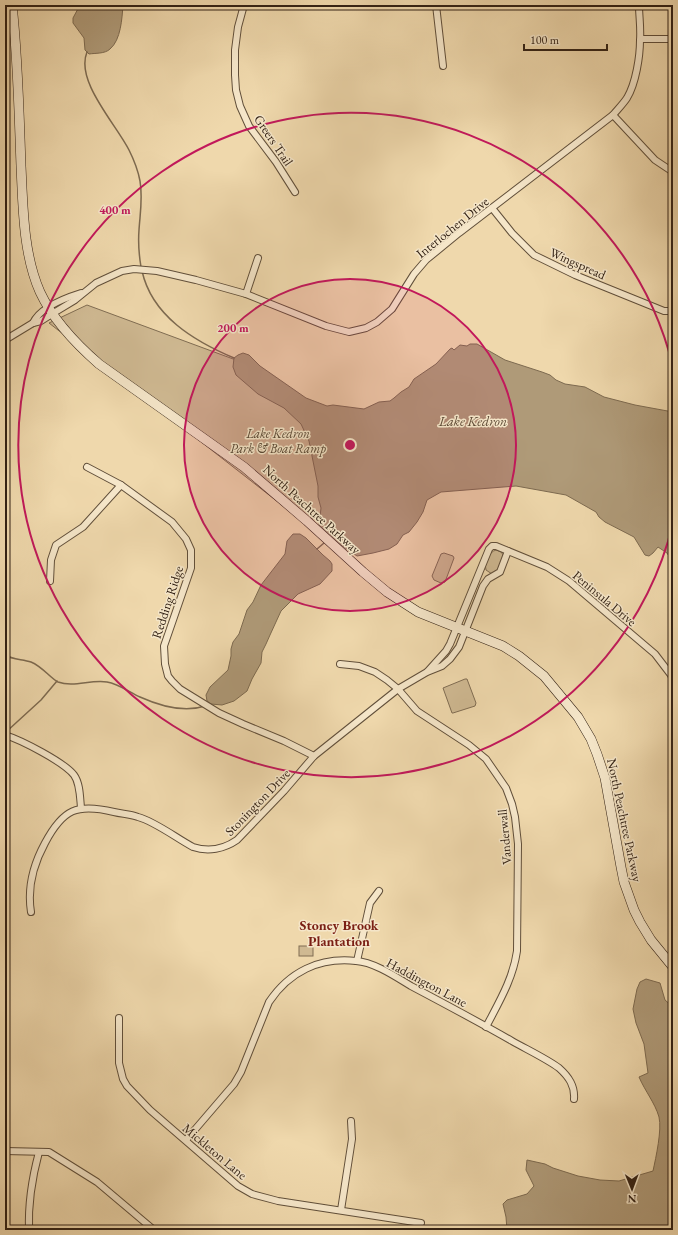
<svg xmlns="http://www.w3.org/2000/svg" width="678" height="1235" font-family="'EB Garamond',serif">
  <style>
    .green { fill: #cfb992; stroke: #806d53 }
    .water { fill: #af9a78; stroke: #7d6a50 }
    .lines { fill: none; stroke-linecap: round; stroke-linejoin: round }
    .stream { stroke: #7d6a50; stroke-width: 1.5 }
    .street-casing { stroke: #614f3a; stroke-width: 8 }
    .secondary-casing { stroke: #322114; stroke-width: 10 }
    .street { stroke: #f5e6c9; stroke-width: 6 }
    .secondary { stroke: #f5e6c9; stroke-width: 9 }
    .ring { fill: none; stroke: #c2185b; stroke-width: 2 }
    .labels { text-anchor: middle; stroke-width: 3; stroke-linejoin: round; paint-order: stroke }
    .street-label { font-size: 13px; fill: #322114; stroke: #f5e6c9 }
    .park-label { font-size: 13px; font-style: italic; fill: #594734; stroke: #f5e6c9 }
    .water-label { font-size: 14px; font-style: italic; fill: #5e4b37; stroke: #f5e6c9 }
    .neighbourhood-label { font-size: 14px; font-weight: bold; fill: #7a1f14; stroke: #f5e6c9 }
    .centre { fill: #c2185b; stroke: #f5e6c9; stroke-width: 2 }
    .ring-label { font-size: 12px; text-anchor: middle; font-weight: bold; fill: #c2185b; stroke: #f5e6c9; stroke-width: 3; stroke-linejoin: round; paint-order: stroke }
  </style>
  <rect width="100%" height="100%" fill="#efd8ac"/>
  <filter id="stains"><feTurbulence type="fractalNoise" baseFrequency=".005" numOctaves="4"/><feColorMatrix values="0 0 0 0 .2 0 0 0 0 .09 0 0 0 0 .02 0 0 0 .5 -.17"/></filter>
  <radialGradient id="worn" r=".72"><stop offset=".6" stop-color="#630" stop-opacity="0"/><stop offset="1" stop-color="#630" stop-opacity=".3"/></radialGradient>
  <g class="green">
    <polygon points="87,305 244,363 315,405 330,517 301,520 49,323"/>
    <path d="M 496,550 L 501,552 L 504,556 L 500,569 L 492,574 L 486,570 C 484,562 489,552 496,550 Z"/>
    <polygon points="444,553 453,556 454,558 445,582 441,583 434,580 432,576 441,554"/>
    <polygon points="465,679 467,679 476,703 475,706 453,713 452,713 443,688"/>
    <rect x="299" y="946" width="14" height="10"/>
  </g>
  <g class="water">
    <path d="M 80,5 L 123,5 C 122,18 121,40 110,49 C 105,54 95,53 89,54 L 85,50 L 84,38 L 73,23 L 73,18 Z"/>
    <polygon points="470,344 477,344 505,360 542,372 550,375 556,380 565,384 585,387 604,397 635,405 673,412 673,563 667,553 658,547 653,553 649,556 645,555 634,537 605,522 599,517 596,512 566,495 516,486 441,492 427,500 423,512 417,522 409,532 403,535 397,544 389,549 373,553 357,556 323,533 319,525 321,508 318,497 318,486 309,441 301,424 284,408 258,394 236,375 233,367 234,358 238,355 243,353 249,355 260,366 306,398 327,406 333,405 364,409 379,402 390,401 394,398 401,392 409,387 414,379 436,364 450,349 452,348 454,350 460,345 467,346"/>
    <polygon points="293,534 300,534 306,538 323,555 330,561 332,564 332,571 320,584 298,594 281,611 270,635 266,644 262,652 261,663 252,679 247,691 234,701 222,705 211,704 207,701 206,695 210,687 228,670 231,656 231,649 233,642 239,634 247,610 253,602 261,585 285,554 287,541"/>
    <path d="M 646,979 L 660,983 L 665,1000 L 673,1007 L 673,1230 L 507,1230 L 506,1217 L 503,1204 L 507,1200 L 527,1194 L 534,1186 L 526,1170 L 527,1160 L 545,1164 L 553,1168 L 578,1176 L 600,1180 L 619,1181 L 653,1171 C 656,1157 662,1130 659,1117 C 655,1103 645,1091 639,1077 L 648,1073 L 644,1044 L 636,1023 L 633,1009 L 637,989 L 640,982 Z"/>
  </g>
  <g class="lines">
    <g class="stream">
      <path d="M 87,52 C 75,81 116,124 129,150 C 134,160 138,170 140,181 C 143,198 140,214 139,230 C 138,243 139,255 141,267"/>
      <path d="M 142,271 C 152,316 194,341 234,358"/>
      <polyline points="317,549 324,543"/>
      <path d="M 5,655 C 13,660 23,659 31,662 C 43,667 50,678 58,682 C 74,688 91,679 107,682 C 119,684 129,692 140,697 C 160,706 184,713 205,706"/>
      <polyline points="6,732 41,700 57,681"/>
    </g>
    <defs>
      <g id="street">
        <polyline points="244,5 238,27 235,50 235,75 236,90 240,106 249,126 276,162 295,192"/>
        <polyline points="436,5 443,66"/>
        <polyline points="641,39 673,39"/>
        <polyline points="613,115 655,160 673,172"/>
        <polyline points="492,208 512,233 534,255 575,275 664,311 673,311"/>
        <polyline points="246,294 258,258"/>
        <path d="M 33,323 C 40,307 65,298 81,293"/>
        <path d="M 5,340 L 33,323 L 41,321 L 52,314 L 75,300 L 96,283 L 122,271 L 134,269 L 157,271 L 196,280 L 246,294 L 326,326 L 349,332 L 366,328 L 377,322 L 392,309 L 414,274 L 426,260 L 459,233 L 613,115 C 618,109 623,104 627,98 C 636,83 640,56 640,40 C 641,28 639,16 639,5"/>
        <polyline points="87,467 121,485 172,522 186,539 191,550 191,568 164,646 165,664 168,676 172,681 180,689 219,713 243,724 284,741 314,756"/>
        <polyline points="50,581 51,560 56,545 83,527 121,485"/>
        <path d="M 340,664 L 359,666 L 375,672 L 387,680 L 398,689 L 417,711 L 469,745 L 486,759 L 506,788 L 512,804 L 515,817 L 518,844 L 517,951 C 513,979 499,1002 486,1027"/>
        <polyline points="428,671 446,651 450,644 489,549 492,546 496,546 547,567 569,581 655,654 671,675 673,680"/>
        <path d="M 5,735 C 21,740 64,762 74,775 C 80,783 80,797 81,808"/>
        <path d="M 31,912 C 27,887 33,865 45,843 C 63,809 77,803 114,812 C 122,814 130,814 138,817 C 156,822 176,838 193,847 C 208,852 224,849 237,840 L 284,791 L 314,756 L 398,689 L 427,672 L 442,666 L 450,659 L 459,647 L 483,586 L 488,579 L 500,572 L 508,551"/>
        <polyline points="357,961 370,903 379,891"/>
        <polyline points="119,1018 119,1063 123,1079 127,1086 150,1110 238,1186 252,1194 278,1201 421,1223"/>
        <path d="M 186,1140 L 234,1084 L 241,1072 L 269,1002 C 289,972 319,957 356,961 C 374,962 396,977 411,986 C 445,1004 479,1022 512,1041 C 526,1049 547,1059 559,1068 C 569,1077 575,1086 574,1099"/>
        <polyline points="5,1151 49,1152 97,1182 154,1230"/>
        <polyline points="341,1210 352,1139 351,1121"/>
        <path d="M 29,1230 C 28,1203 32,1178 39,1152"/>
      </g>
      <path id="secondary" d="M 12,5 C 18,58 19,112 21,166 C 23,206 23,254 40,292 C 53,320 76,344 99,364 L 244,467 L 307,521 L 363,572 L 387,592 L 418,612 L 503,646 L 519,656 L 544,676 L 578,717 L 591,739 L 597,754 L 605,778 L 621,867 L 624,882 L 634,910 L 640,922 L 651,940 L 673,967"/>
    </defs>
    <use href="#street" class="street-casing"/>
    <use href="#secondary" class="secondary-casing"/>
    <use href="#street" class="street"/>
    <use href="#secondary" class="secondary"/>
  </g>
  <circle cx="350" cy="445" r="166" fill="#c2185b" fill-opacity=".12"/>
  <g class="ring">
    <circle cx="350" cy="445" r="166"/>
    <path d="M673 523A332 332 0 1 1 673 367"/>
  </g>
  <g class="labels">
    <g class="street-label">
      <text transform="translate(274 140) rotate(56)" y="5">Greers Trail</text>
      <text transform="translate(452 227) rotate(-39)" y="5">Interlochen Drive</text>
      <text transform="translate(578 263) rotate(24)" y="5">Wingspread</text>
      <text transform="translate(312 509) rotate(42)" y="5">North Peachtree Parkway</text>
      <text transform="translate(605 598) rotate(40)" y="5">Peninsula Drive</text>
      <text transform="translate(167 602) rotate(-72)" y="5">Redding Ridge</text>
      <text transform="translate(257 802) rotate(-46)" y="5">Stonington Drive</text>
      <text transform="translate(625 820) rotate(78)" y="5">North Peachtree Parkway</text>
      <text transform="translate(504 837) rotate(-95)" y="5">Vanderwall</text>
      <text transform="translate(427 982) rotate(28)" y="5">Haddington Lane</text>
      <text transform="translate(215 1151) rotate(40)" y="5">Mickleton Lane</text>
    </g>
    <g class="park-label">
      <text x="278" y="438">Lake Kedron<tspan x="278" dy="15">Park &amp; Boat Ramp</tspan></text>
    </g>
    <g class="water-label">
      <text x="473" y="426">Lake Kedron</text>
    </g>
    <g class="neighbourhood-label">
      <text x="339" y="930">Stoney Brook<tspan x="339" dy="16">Plantation</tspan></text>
    </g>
  </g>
  <circle cx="350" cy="445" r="6" class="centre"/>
  <g class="ring-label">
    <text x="115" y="214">400 m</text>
    <text x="233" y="332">200 m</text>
  </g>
  <rect width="678" height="1235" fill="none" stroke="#efd8ac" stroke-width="20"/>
  <rect x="6" y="6" width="666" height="1223" fill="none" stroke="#322114" stroke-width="2"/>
  <rect x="10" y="10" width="658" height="1215" fill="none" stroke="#322114"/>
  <g transform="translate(632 1189) rotate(179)" stroke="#f5e6c9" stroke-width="3" paint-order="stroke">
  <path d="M0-3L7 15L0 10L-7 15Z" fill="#322114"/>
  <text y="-6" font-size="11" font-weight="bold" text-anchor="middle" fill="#322114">N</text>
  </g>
  <path d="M524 44v6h83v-6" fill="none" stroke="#322114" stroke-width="2"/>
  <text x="530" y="44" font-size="12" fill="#322114" stroke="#f5e6c9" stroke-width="3" paint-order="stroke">100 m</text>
  <rect width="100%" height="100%" filter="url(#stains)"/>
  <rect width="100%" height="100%" fill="url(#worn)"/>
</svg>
